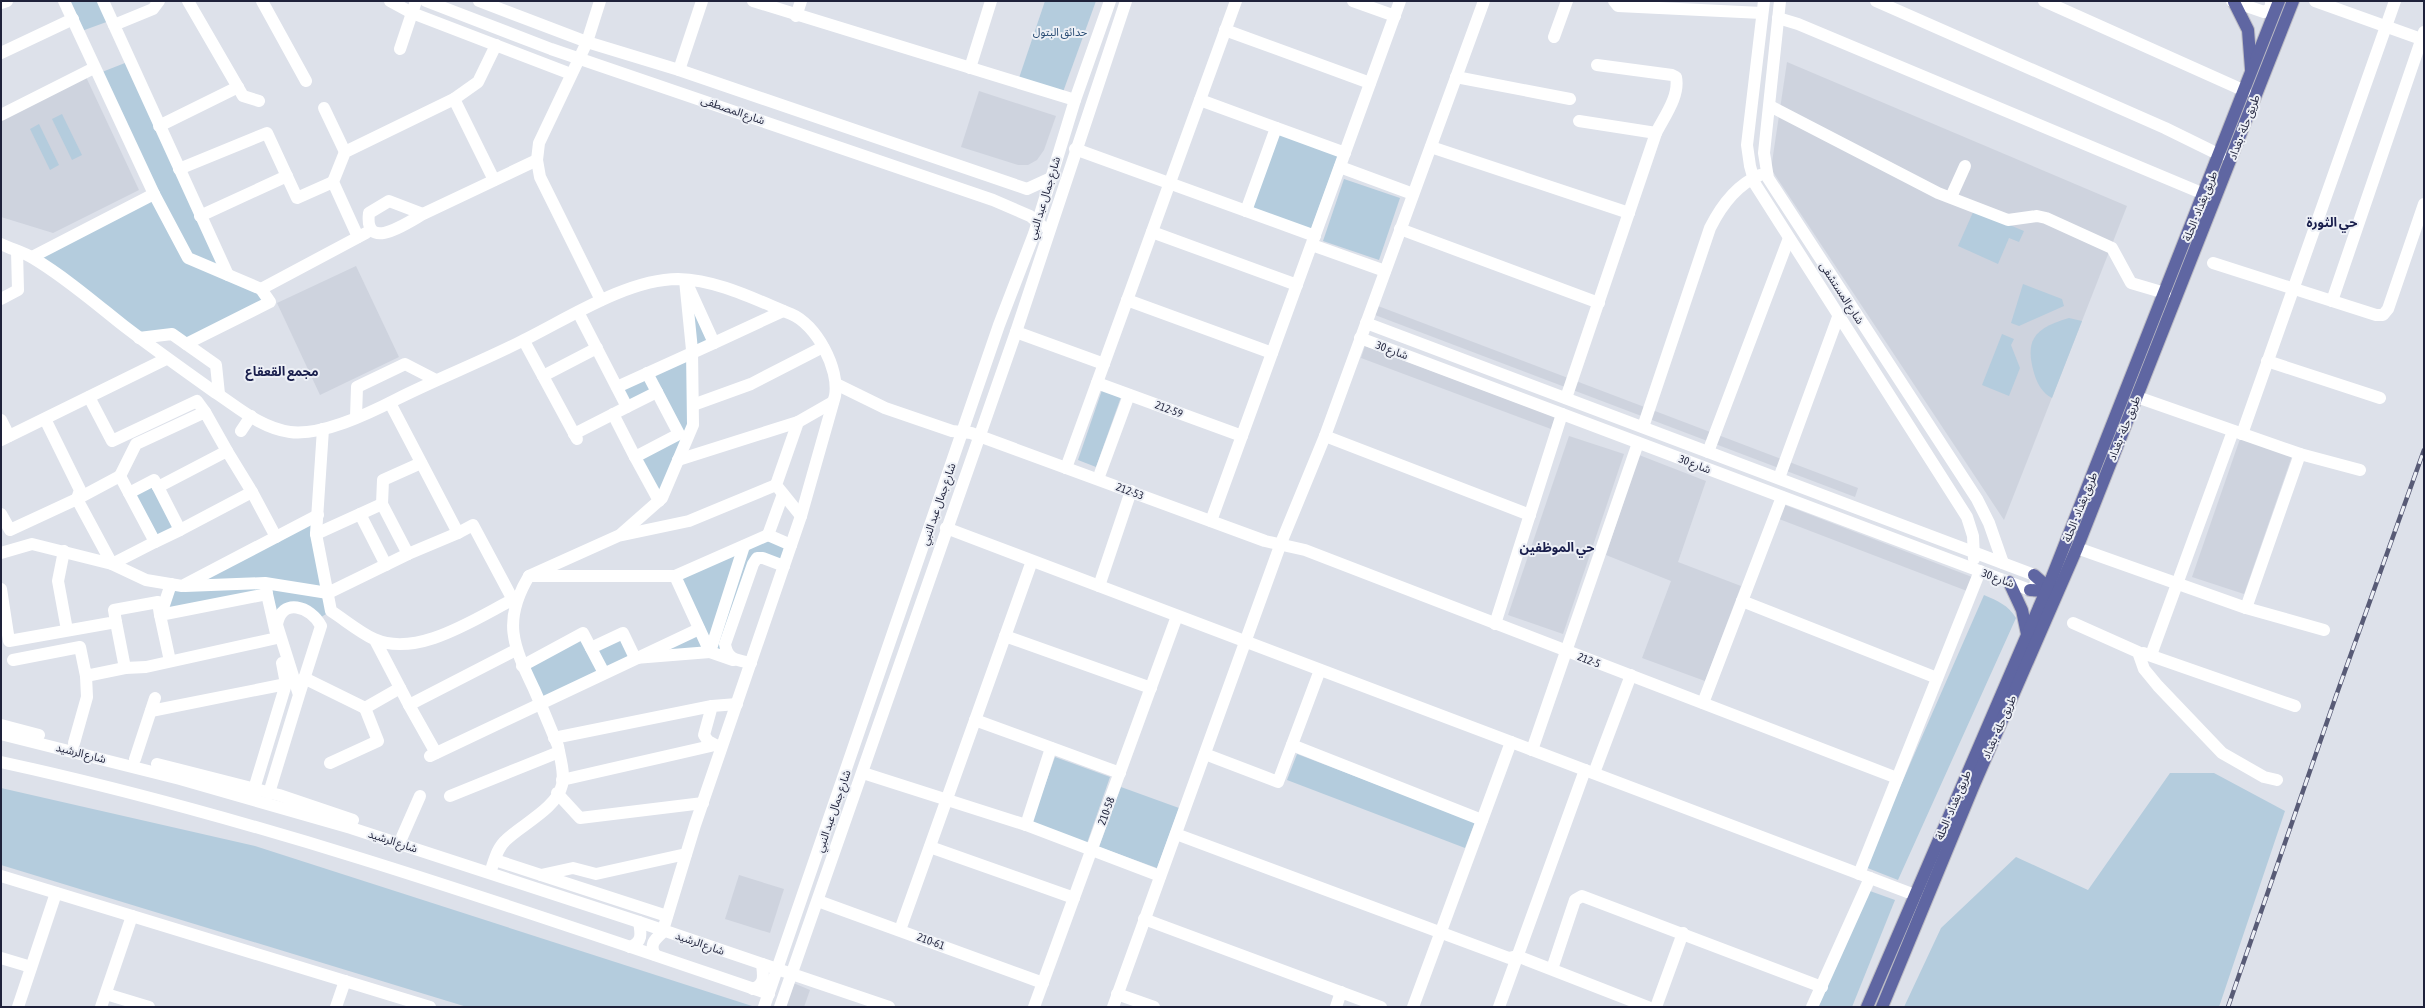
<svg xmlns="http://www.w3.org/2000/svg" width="2425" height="1008" font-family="'Asap Condensed','Noto Sans Arabic',sans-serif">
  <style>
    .built { fill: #ced3de }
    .green { fill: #b4ccdd }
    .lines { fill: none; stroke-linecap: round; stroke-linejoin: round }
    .major-casing { stroke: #bcbcc4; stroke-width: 14 }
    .minor { stroke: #fff; stroke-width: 12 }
    .major { stroke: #5f66a2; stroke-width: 12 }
    .rail-casing { stroke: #585b76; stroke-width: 4.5 }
    .rail { stroke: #edf0f6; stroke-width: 3; stroke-dasharray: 9; stroke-linecap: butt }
    .labels { text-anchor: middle; stroke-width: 4; stroke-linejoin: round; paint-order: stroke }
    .park-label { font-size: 11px; fill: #274a72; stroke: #edf0f6 }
    .street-label { font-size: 11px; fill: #1e213a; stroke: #edf0f6 }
    .quarter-label { font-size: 13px; font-weight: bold; fill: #191e4c; stroke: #edf0f6 }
  </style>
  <rect width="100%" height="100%" fill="#dde1ea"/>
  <g class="built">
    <polygon points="1787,62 2127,206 2004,520 1771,169"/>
    <polygon points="86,77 139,190 53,233 1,217 1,120"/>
    <polygon points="979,91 1056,116 1044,150 1037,160 1028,165 1018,165 961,147"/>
    <polygon points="356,266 399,357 320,395 277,303"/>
    <polygon points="1378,306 1858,488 1855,497 1375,315"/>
    <polygon points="1365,346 1555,417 1551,429 1361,358"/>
    <polygon points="1569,436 1624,454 1563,634 1508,615"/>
    <polygon points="2241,436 2293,453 2244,594 2192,577"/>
    <polygon points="1639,455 1706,481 1678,562 1741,586 1705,681 1642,658 1671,581 1606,555"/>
    <polygon points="1785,505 1972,577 1967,591 1779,519"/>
    <polygon points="739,875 784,889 770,933 725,919"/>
    <polygon points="791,982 810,990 804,1007 782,1007"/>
  </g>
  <g class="green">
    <polygon points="64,1 103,1 112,20 79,32"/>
    <polygon points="1045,1 1096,1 1063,92 1019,78"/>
    <polygon points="130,61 228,275 270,302 186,344 172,334 139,338 32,257 154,194 97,74"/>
    <polygon points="62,114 82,155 72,160 52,119"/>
    <polygon points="39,124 59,165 50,170 30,129"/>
    <polygon points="1278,134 1338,155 1311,229 1252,209"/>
    <polygon points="1344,179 1400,198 1379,260 1323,241"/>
    <polygon points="1974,210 2024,231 2019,242 2009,238 1998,264 1958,246"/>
    <polygon points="685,280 714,343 692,353 691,428 662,498 635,457 679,434 657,392 627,407 617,387 692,353"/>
    <polygon points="2023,284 2062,299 2064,306 2019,326 2011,323"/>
    <path d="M 2069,318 L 2082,321 L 2052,398 C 2042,393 2037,383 2034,373 C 2024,338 2036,328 2069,318 Z"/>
    <polygon points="2002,334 2014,339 2011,345 2020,368 2009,396 1982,385"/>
    <polygon points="1102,390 1121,397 1096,467 1078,460"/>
    <polygon points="154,480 180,530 155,542 129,493"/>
    <polygon points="318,515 331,611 318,619 304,609 278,616 267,594 160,615 171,584 182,586"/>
    <polygon points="768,535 791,545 784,566 758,558 726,653 710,652 635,658 540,704 522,666 583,633 591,648 623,633 635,658 699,629 675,576"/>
    <path d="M 1984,595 C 1998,601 2008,605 2016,618 L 1898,880 L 1865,867 Z"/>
    <polygon points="1297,754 1475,822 1465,848 1287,780"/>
    <polygon points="1055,757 1110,777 1087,843 1031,824"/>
    <polygon points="2170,773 2214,773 2285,811 2219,1007 1904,1007 1941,928 2016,857 2088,890"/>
    <polygon points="1121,787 1179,808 1157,868 1099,847"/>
    <polygon points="1,788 255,846 752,1006 467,1007 1,865"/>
    <polygon points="1870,891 1895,900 1852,1007 1818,1007"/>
  </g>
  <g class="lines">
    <defs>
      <g id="major">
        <polyline points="2234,2 2248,30 2251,69"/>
        <polyline points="2034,575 2052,591"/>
        <polyline points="2009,582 2022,610 2027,634"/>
        <polyline points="2030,590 2046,591 2052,588"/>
        <polyline points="1867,1007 2052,577 2279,1"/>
        <polyline points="1882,1007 1973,787 2077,548 2293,1"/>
      </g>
    </defs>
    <use href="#major" class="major-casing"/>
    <g class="minor">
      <polyline points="64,1 154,194"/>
      <polyline points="103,1 228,275"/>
      <polyline points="188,1 243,96 259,101"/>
      <polyline points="262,1 306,81"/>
      <polyline points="390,1 412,13 571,74"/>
      <polyline points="426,1 551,49 993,200 1030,216 1042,226"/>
      <polyline points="479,1 587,42 679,70 1027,189 1051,178"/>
      <polyline points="600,1 587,42 539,143 537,160 540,177 601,300"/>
      <polyline points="753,1 1075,100"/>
      <polyline points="1353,1 1395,16"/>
      <polyline points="1614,1 1618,6 1762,13"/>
      <polyline points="1764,1 1747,145 1750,166 1755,184 1967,517 1973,536 1974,559"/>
      <polyline points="1780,1 1764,153 1768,178 1977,499 1989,523 2003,563"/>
      <polyline points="1876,1 2165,128 2220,155"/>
      <polyline points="2044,1 2245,91"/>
      <polyline points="2232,1 2264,12 2271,8 2271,1"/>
      <polyline points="2315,1 2424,40"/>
      <polyline points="1,3 7,1"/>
      <polyline points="796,16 801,1"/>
      <polyline points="1778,18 1798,24 2204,194"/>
      <polyline points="114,25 153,9 159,1"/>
      <polyline points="1225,30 1370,83"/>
      <polyline points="1554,37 1567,1"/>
      <polyline points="400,49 416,1"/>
      <polyline points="1,53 73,19"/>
      <polyline points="970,68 991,1"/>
      <polyline points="679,70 702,1"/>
      <polyline points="1456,77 1570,99"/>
      <polyline points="454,99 478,82 496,45"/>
      <polyline points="1200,100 1345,153"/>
      <polyline points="1770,106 1938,193 2008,220 2037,216 2046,218 2112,248 2131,283 2165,293"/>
      <polyline points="324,108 345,152"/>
      <polyline points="1,115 94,68"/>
      <polyline points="1579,121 1656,133"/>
      <polyline points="159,126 238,87"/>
      <polyline points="1431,147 1629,213"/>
      <polyline points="1075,149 1315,236"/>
      <polyline points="1340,167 1413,194"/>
      <polyline points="179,169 267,133 297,198 333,182"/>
      <polyline points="1951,197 1965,166"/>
      <polyline points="1246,211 1276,128"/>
      <path d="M 423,214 C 407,223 364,253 369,213 L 389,201 L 423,214 L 537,160"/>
      <polyline points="200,216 287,176"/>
      <polyline points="1400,229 1599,303"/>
      <polyline points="1152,232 1297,285"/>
      <polyline points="358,237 333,182 345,152 454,99 494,180"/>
      <path d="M 1,244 C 11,249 23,252 33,258 C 65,277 95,303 124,326 C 154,349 185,371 216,393 C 239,408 261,428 290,432 C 322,436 368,414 397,399 C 437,379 478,363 518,343 C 564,321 626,279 678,279 C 718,280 754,299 791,314 C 816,324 840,369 835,396 L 801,516 L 695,825 L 663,930"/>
      <polyline points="1312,245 1385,271"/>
      <polyline points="32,257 154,194 188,258 261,289 270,302 186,344"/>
      <polyline points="2213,263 2376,315 2383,315 2388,309 2424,204"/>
      <polyline points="689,288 714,343 783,311"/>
      <polyline points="261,289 366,233"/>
      <polyline points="1,299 18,290 17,251"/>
      <polyline points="1127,300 1272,353"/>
      <polyline points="2332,301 2424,32"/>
      <polyline points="1016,332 1104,364"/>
      <polyline points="139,338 172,334 216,365 219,394"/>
      <polyline points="1360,338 2030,590 2037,584 2034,575 1366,323"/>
      <polyline points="524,341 577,439"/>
      <polyline points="2267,361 2380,398"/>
      <polyline points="543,376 597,348"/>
      <polyline points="1097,383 1242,436"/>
      <polyline points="836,384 885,408 952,431 971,433 1265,541 1305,550 1897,778"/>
      <polyline points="617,387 714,343"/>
      <polyline points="89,397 112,441 197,401 205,412"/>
      <polyline points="2137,397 2300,454 2360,470"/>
      <path d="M 1566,398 L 1656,133 C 1664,117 1680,96 1676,77 L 1672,75 L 1597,65"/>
      <polyline points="390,403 458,533 473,525 513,600"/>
      <polyline points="693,405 751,384 823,347"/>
      <polyline points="627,407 657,392 647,373"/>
      <polyline points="613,414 635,457 679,434 657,392"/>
      <polyline points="356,417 357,387 405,364 436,380"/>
      <polyline points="45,419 80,490 77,499"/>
      <polyline points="1,420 9,436"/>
      <path d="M 1643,427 L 1710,228 C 1721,206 1736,185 1760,175"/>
      <path d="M 323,429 L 316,534 L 331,611 C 345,620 359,632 374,639 C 419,659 479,616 518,597"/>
      <polyline points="241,431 251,416"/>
      <polyline points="574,434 627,407 578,312"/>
      <polyline points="2242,434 2395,1"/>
      <polyline points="1325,436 1530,515"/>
      <polyline points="1,440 166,359"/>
      <polyline points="1708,452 1789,238"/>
      <polyline points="635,457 659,501"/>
      <polyline points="678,460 798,422"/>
      <polyline points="421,463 383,480 382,504 408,554 458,533"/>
      <polyline points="1066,468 1236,1"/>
      <polyline points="120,476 136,444 205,412 227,451"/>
      <polyline points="1779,478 1838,317"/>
      <polyline points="1098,479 1129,395"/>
      <polyline points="158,487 227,451 252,492 180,530"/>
      <polyline points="252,492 276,537"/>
      <polyline points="129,493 154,480 158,487 180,530 155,542"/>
      <polyline points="783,494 768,535 791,545"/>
      <polyline points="1,514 10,530 77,499 112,564 146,580 182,586 318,515"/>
      <polyline points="360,514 386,565"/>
      <polyline points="801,516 776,485 798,422 833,402"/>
      <polyline points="1211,521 1400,1"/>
      <polyline points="946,528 1915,895"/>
      <polyline points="316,534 382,504"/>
      <polyline points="620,535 662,498 693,425 692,350 685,280"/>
      <polyline points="2077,548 2246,608 2324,630"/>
      <polyline points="64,551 58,581 67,630"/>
      <polyline points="1,553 32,544 112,564 155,542 120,476 77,499"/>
      <polyline points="675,576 529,576 618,536 689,521 776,485"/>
      <polyline points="185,586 265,583 328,593 408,554"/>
      <polyline points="1099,586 1131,491"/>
      <polyline points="1,589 9,641 116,622 114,610 158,602 160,615"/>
      <polyline points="1742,601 1937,678"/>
      <polyline points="2246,608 2300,454"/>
      <polyline points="161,614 171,584"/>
      <polyline points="2073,623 2138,652 2144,669 2158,686 2222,753 2264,777 2277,780"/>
      <polyline points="1495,624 1562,414"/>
      <polyline points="1005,636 1151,688"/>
      <polyline points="375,640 409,705"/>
      <polyline points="591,648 623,633 635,658 710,652 744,546"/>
      <polyline points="2143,653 2295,706"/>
      <polyline points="2151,655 2233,431"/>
      <polyline points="13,660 80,647 86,676 125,668 116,622"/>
      <polyline points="733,660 710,652 675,576 768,535"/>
      <polyline points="170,661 160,615 267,594 266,586"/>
      <path d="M 751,663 C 737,660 727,660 725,644 L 753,564 L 757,558 L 763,558 L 784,566"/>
      <polyline points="522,666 583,633 604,673"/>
      <polyline points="125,668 146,667 277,638 267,594"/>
      <polyline points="304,678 365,708 400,688"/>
      <polyline points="1703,703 1782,497"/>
      <polyline points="151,711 286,684 282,663"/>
      <polyline points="975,720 1120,773"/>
      <polyline points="1,725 39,735"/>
      <polyline points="1,734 180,779 351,828 639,922 889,1007"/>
      <polyline points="554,738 712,706"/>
      <polyline points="74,743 87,697 86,676"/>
      <polyline points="1292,745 1482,820"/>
      <polyline points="719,747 708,741 704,735 712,706 737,704"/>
      <polyline points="1532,750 1638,443"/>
      <polyline points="436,753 409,705 516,650"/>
      <polyline points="1205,754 1278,782 1320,670"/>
      <polyline points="430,756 699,629"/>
      <polyline points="135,759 155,698"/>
      <path d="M 1,762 C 263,819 516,908 769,994"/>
      <polyline points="330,763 378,741 365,708"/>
      <polyline points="157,764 279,795 353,820"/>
      <polyline points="863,773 1026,825 1160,876"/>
      <polyline points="1594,773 1631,675"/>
      <polyline points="562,780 715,745"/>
      <polyline points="254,789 286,684"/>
      <path d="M 269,793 L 299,695 L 321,626 C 311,606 281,597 277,625 L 299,695"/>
      <polyline points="557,793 580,818 703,803"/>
      <polyline points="450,796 559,752"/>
      <polyline points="1026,825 1051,748"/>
      <polyline points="1176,834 1509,958 1517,956 1648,1007"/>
      <polyline points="402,837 420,796"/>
      <polyline points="930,847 1074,898"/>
      <polyline points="495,860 667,916"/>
      <path d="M 492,867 C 495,858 498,847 506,840 C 521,825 557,808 562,785 C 565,773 560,758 558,746 C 550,727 542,707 534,689 C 513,645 502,621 529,576"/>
      <polyline points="1859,874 1980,571"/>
      <polyline points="541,875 573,868 596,874 686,854"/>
      <polyline points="1,876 430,1007"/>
      <polyline points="818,901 1043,983"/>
      <polyline points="1144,919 1381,1007"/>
      <polyline points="900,930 1032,561"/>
      <path d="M 630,947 C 643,942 641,933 639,922"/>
      <path d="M 655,955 C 648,943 657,938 665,930"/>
      <polyline points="1,958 31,967"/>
      <polyline points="1552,969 1575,900 1582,896 1822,987"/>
      <path d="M 753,989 C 766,984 763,975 762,964"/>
      <polyline points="106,994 149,1007"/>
      <polyline points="1117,994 1154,1007"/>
      <polyline points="18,1007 56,893"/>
      <polyline points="101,1007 132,916"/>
      <polyline points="336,1007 345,981"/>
      <polyline points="764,1007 999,325 1034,234 1075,100 1110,1"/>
      <polyline points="780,1007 1016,332 1126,1"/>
      <polyline points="1034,1007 1177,616"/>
      <polyline points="1113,1007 1281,543 1325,436 1484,1"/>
      <polyline points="1336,1007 1341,992"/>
      <polyline points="1413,1007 1511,742"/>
      <polyline points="1499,1007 1585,770"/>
      <polyline points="1656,1007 1683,933"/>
      <polyline points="1812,1007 1870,878"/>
    </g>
    <use href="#major" class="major"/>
    <defs>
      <polyline id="rail" points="2228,1007 2336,696 2424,450"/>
    </defs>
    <use href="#rail" class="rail-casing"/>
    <use href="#rail" class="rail"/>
  </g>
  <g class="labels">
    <g class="park-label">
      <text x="1060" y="36">حدائق البتول</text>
    </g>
    <g class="street-label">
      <text transform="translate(733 110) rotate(19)" y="4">شارع المصطفى</text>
      <text transform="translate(2244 127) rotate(-69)" y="4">طريق حلة - بغداد</text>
      <text transform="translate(1044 198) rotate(-73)" y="4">شارع جمال عبد النبي</text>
      <text transform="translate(2200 206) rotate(-68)" y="4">طريق بغداد - الحلة</text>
      <text transform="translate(1842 293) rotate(57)" y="4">شارع المستشفى</text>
      <text transform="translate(1392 350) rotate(20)" y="4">شارع 30</text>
      <text transform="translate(1169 409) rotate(20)" y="4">212-59</text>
      <text transform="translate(2124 428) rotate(-68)" y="4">طريق حلة - بغداد</text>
      <text transform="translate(1695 464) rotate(21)" y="4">شارع 30</text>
      <text transform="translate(1130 491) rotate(20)" y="4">212-53</text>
      <text transform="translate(938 504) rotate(-71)" y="4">شارع جمال عبد النبي</text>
      <text transform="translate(2080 507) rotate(-68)" y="4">طريق بغداد - الحلة</text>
      <text transform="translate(1998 578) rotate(20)" y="4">شارع 30</text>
      <text transform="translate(1589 660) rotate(21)" y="4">212-5</text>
      <text transform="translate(1999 727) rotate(-66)" y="4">طريق حلة - بغداد</text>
      <text transform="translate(81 753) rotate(14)" y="4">شارع الرشيد</text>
      <text transform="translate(1953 805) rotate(-67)" y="4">طريق بغداد - الحلة</text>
      <text transform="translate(833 811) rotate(-71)" y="4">شارع جمال عبد النبي</text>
      <text transform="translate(1106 811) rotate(-70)" y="4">210-58</text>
      <text transform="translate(393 841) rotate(18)" y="4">شارع الرشيد</text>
      <text transform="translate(931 941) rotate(20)" y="4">210-61</text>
      <text transform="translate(700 943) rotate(19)" y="4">شارع الرشيد</text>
    </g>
    <g class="quarter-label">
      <text x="2332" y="227">حي الثورة</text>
      <text x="282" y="376">مجمع القعقاع</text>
      <text x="1557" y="552">حي الموظفين</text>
    </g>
  </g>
  <rect width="2425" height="1008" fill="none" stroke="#1e213a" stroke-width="4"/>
</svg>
